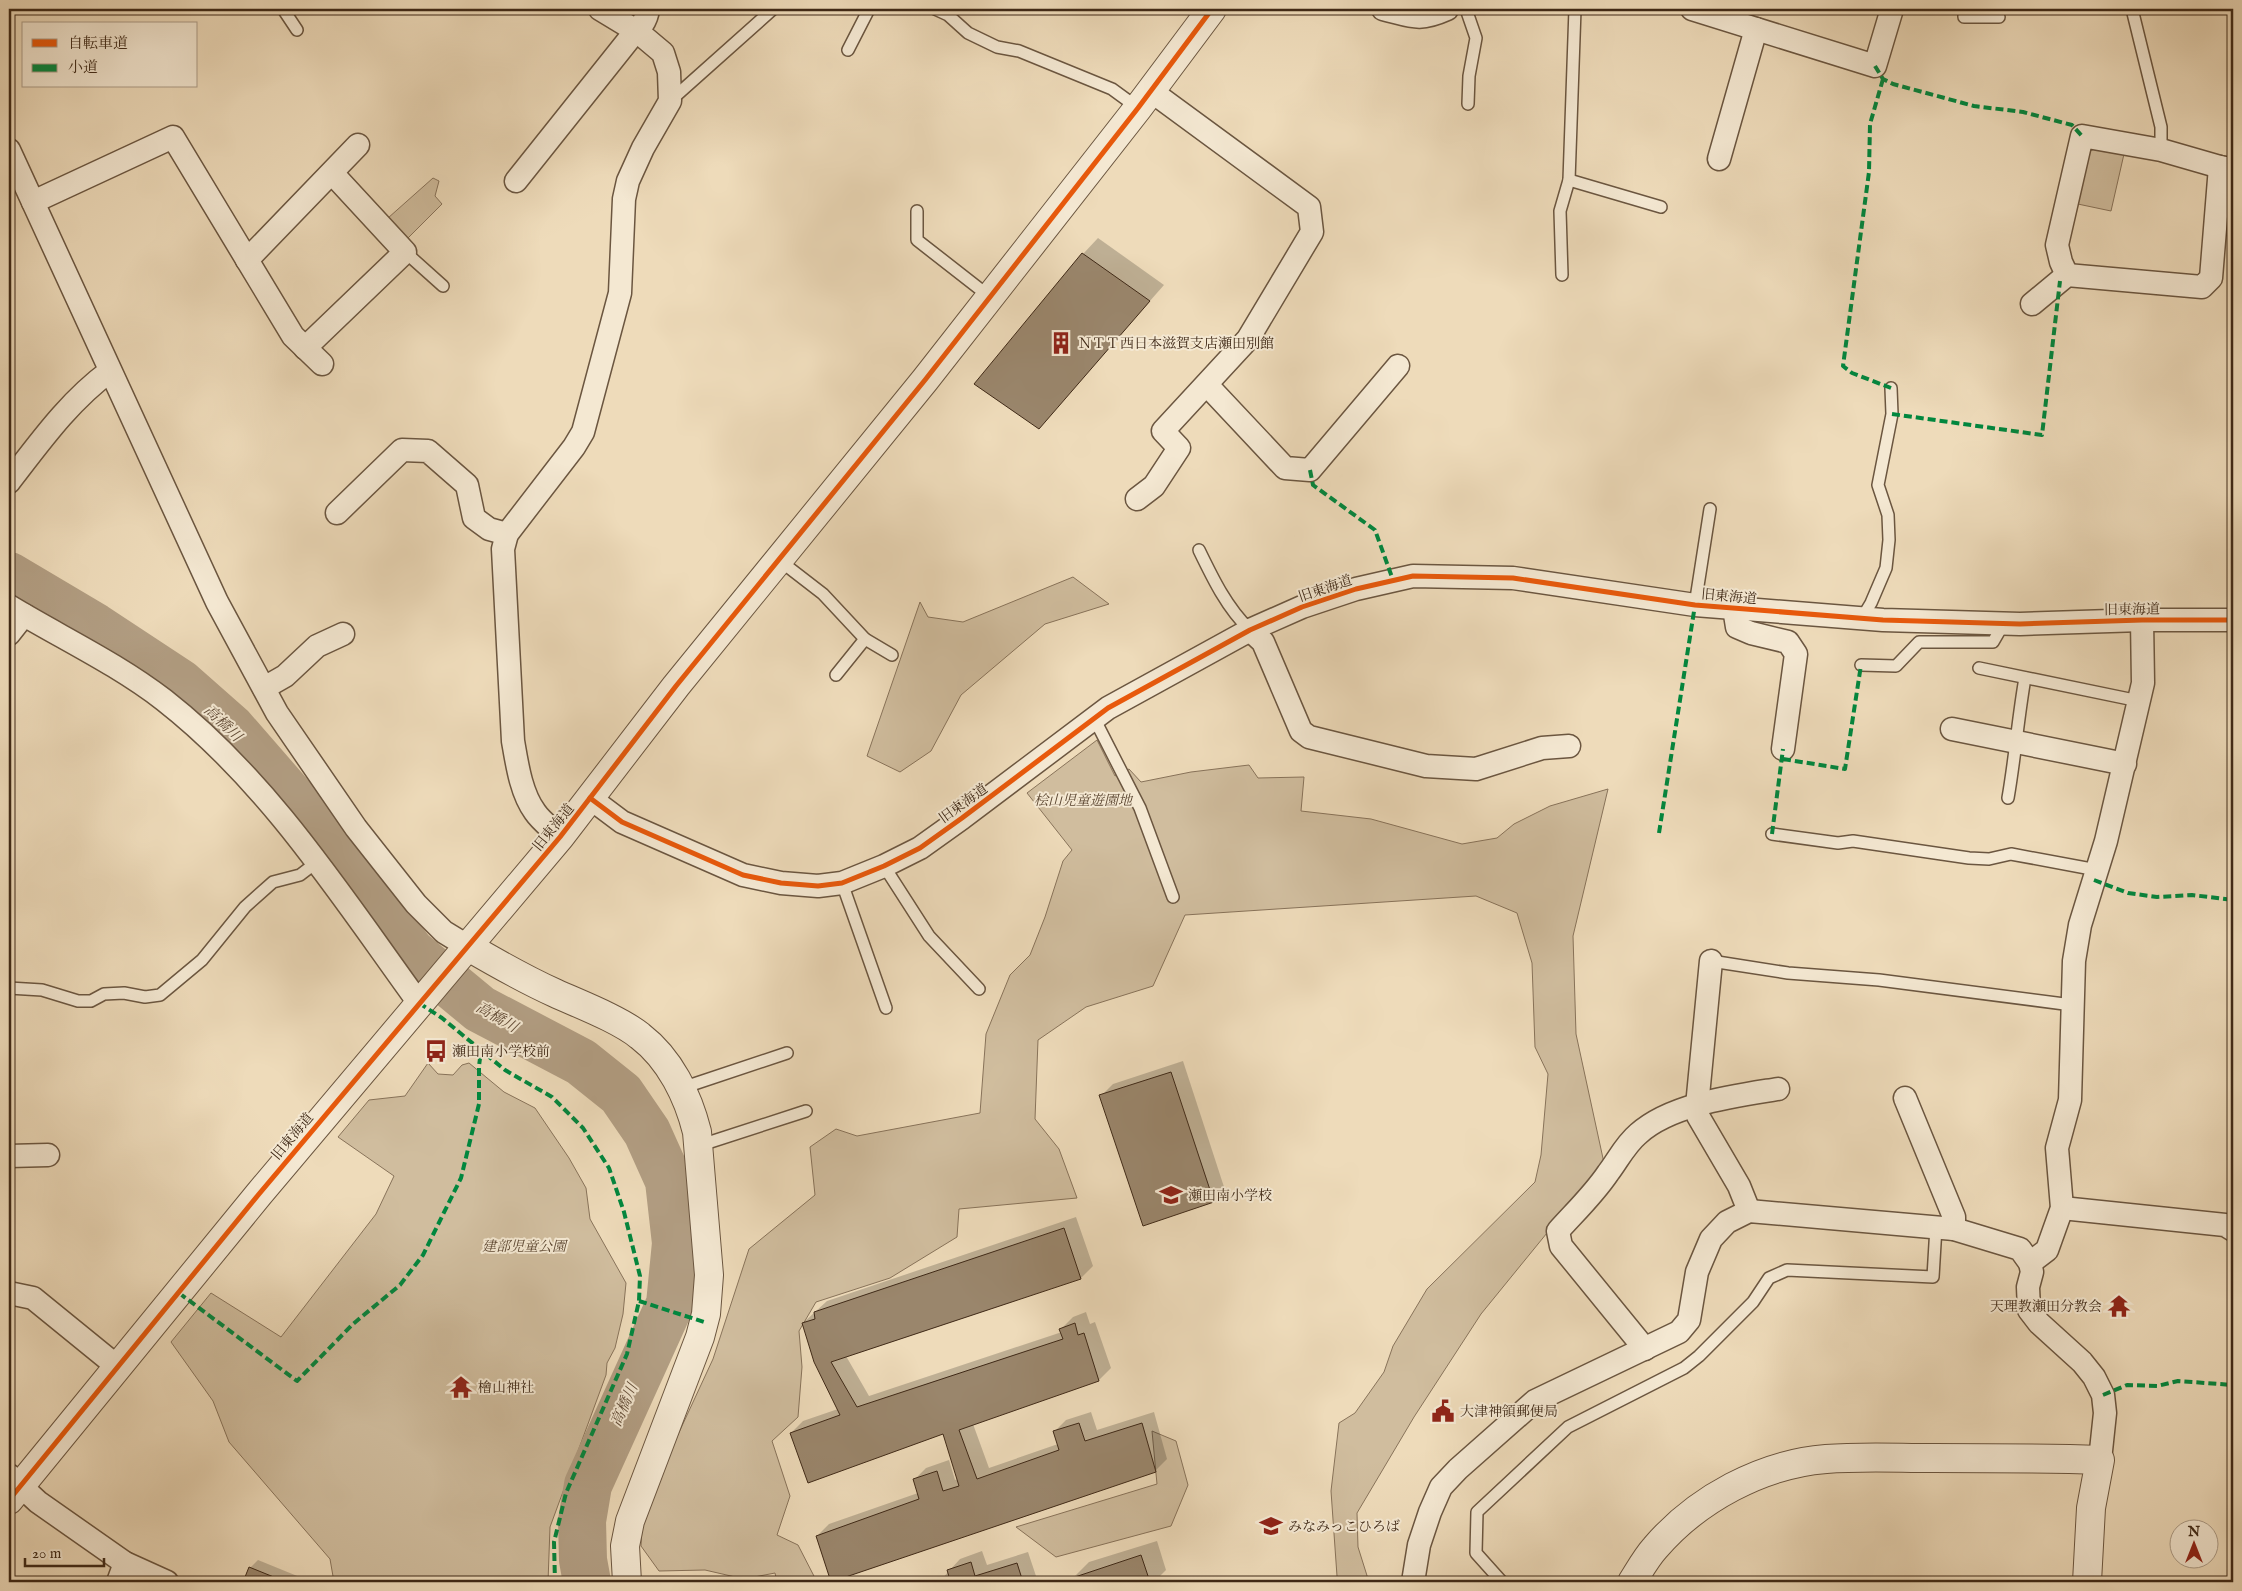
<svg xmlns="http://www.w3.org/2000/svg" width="2242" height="1591" font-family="'IM FELL English','Noto Serif JP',serif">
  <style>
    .green { fill: #d0bd9e; stroke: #88735a }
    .shadow { fill: #0003 }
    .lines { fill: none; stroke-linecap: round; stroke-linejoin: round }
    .river { stroke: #b29e83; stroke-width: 48 }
    .building { fill: #9a866c; stroke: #3f2917 }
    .service-casing { stroke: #6b5640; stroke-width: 14 }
    .minor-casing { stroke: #6b5640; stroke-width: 25 }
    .tertiary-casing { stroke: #6b5640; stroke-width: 30 }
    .service { stroke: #f4e8d2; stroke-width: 11 }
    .minor { stroke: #f4e8d2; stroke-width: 22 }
    .tertiary { stroke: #f4e8d2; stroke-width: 28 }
    .quiet { stroke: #00873e; stroke-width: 4; stroke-dasharray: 8 4; stroke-linecap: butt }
    .cycleway-casing { stroke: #f4e8d2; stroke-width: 8 }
    .cycleway { stroke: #e8590c; stroke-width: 5 }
    .labels { text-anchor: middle; stroke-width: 4; stroke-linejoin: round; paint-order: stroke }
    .poi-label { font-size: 14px; fill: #3f2917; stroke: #f4e8d2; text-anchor: start }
    .street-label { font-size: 14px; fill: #3f2917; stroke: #f4e8d2 }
    .park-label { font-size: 14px; font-style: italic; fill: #5c4732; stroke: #f4e8d2 }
    .water-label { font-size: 15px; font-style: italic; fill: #624c37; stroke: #f4e8d2 }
  </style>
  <rect width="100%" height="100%" fill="#eedbba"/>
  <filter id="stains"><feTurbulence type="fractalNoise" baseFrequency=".004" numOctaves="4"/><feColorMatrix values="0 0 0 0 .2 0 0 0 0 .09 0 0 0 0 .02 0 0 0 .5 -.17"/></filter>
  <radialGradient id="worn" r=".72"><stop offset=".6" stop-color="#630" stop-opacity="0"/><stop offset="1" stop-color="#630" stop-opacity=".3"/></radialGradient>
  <g class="green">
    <polygon points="2097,148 2124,154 2111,211 2073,203 2085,153"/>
    <polygon points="433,178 439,181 435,196 442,204 408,238 388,218"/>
    <polygon points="1073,577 1109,604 1045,624 961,695 931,751 900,772 867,756 920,602 928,617 963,622"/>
    <polygon points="1097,740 1115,776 1129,769 1141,782 1191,772 1249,765 1258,778 1304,777 1301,811 1371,819 1462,844 1497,838 1514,824 1550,806 1608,789 1573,936 1576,1034 1604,1163 1481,1314 1414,1417 1357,1513 1358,1547 1369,1582 1340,1582 1337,1576 1331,1491 1339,1423 1355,1413 1384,1372 1393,1346 1427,1289 1535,1182 1541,1155 1548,1074 1535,1047 1532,963 1517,913 1476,896 1185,915 1153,986 1086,1007 1038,1040 1035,1119 1059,1149 1077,1198 959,1209 957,1237 890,1278 816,1302 799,1331 802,1367 798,1417 772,1441 790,1496 777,1535 798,1545 816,1580 896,1582 777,1582 775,1573 744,1579 705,1570 659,1571 641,1546 643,1510 713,1359 749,1249 815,1195 810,1147 836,1129 857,1136 980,1113 986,1034 1010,975 1030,955 1045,917 1063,861 1072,850 1027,793"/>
    <polygon points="428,1063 438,1074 453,1075 462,1065 469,1063 504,1092 535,1108 569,1158 586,1188 590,1219 626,1283 623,1314 615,1348 607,1363 606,1375 550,1527 548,1582 334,1582 330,1559 229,1442 213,1401 171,1342 211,1293 281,1337 376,1214 394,1176 338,1137 369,1100 405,1096"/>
    <polygon points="1152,1431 1176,1441 1188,1485 1171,1526 1056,1557 1016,1527 1157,1484"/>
  </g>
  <g class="shadow">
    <polygon points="1098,238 1164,285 1039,427 1083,254"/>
    <polygon points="1183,1061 1225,1190 1213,1201 1101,1096 1113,1084"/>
    <polygon points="1076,1217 1093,1266 1081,1278 846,1356 869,1396 1062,1332 1061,1329 1073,1317 1086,1312 1090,1324 1095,1322 1111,1368 1099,1380 973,1424 989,1468 1058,1444 1054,1432 1066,1420 1091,1412 1097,1430 1154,1412 1167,1459 1156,1470 817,1536 829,1524 918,1493 914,1480 926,1468 949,1460 955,1480 958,1479 944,1433 791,1433 803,1421 838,1409 803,1323 827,1301"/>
    <polygon points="1157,1541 1166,1570 1154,1582 1074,1582 1073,1578 1089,1562"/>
    <polygon points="982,1551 987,1565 1028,1552 1038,1582 939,1582 960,1559"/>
    <polygon points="258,1560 312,1582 244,1582 250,1568"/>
    <polygon points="1190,1579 1191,1582 1180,1582"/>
  </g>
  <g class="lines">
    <polyline class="river" points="9,576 95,627 180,683 231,728 292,798 411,952 480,1009 581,1062 621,1094 647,1132 669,1181 676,1243 670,1304 588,1485 582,1521 583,1560 587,1582"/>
  </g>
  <g class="building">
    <polygon points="1082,253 1150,301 1039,429 974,384"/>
    <polygon points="1171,1072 1214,1202 1143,1226 1099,1095"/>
    <polygon points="1064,1228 1081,1279 831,1362 857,1407 1063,1339 1059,1329 1075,1323 1078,1335 1084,1333 1099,1381 959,1430 977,1479 1059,1450 1053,1431 1079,1423 1085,1441 1142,1423 1156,1472 831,1582 816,1536 919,1499 913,1479 937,1471 943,1491 959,1486 943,1434 808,1483 790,1433 840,1415 814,1362 802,1323 815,1319 814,1312"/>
    <polygon points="1141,1555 1150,1582 1073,1582 1072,1578"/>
    <polygon points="971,1562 975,1576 1017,1563 1023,1582 943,1582 950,1580 947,1570"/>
    <polygon points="249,1567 286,1582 243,1582"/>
  </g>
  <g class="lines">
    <defs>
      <g id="service">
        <polyline points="283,9 297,30"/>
        <polyline points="935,9 948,15 968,33 997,47 1019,51 1112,89 1138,108"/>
        <polyline points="1466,9 1476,38 1469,76 1468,104"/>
        <polyline points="1964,9 1964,17 1999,17"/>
        <polyline points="2132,9 2161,127 2161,150"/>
        <polyline points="848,50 869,9"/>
        <polyline points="670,101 773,9"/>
        <polyline points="1569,180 1661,207"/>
        <polyline points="917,211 917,240 990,297"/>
        <polyline points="405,252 443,286"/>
        <polyline points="1562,275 1560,211 1569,180 1575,9"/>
        <path d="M 1199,550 C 1213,579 1227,608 1250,630"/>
        <polyline points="779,560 823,594 865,639 892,655"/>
        <polyline points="1695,605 1710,509"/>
        <polyline points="1862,618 1871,603 1886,568 1889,540 1888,515 1878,485 1892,414 1891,388"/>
        <polyline points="1861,665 1896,666 1919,642 1993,642 2004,623"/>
        <polyline points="1979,668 2139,701"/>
        <polyline points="836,675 865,639"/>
        <polyline points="1094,718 1140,808 1173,897"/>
        <path d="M 2008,798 C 2015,758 2018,718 2025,678"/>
        <polyline points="1772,834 1838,843 1853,841 1969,858 1989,859 2011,854 2097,870"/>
        <polyline points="884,866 929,936 979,989"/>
        <polyline points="842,883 886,1008"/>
        <polyline points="1711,961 1788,973 1879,980 2072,1005"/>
        <polyline points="9,988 42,990 78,1001 91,1001 104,994 124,993 145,997 160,995 202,960 245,907 273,882 300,875 317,862"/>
        <polyline points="682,1088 787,1053"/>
        <polyline points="698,1146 806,1111"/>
        <polyline points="1502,1582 1476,1553 1477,1512 1568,1427 1684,1368 1699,1356 1753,1302 1769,1278 1787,1270 1933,1277 1936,1227"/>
      </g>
      <g id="minor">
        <path d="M 1383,9 C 1412,16 1418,22 1447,9"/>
        <polyline points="1692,9 1875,66 1892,9"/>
        <polyline points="9,150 217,602 277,713 356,828 416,904 444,932 467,946"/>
        <polyline points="1719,159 1756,29"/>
        <path d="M 516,181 L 630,38 C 639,31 647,20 648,9"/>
        <polyline points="33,202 173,137 293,336 322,364"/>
        <polyline points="247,260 358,145"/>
        <polyline points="2067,275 2061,262 2057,245 2082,136 2161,150 2220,167 2233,169"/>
        <polyline points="2032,304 2067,275 2202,287 2211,278 2220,167"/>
        <polyline points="305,348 405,252 332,173"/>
        <polyline points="1207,385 1285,468 1310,470 1398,366"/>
        <path d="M 9,482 C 40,442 69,401 110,371"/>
        <polyline points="1137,499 1154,486 1179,448 1163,431 1248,339 1312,232 1309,207 1151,91"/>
        <polyline points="337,513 402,450 428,451 467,485 474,518 489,529 507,534"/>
        <path d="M 9,606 C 60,637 116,663 164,700 C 269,782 342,897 419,1003"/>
        <polyline points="1734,608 1737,627 1751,633 1788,642 1796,654 1783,749"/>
        <polyline points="1250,630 1263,642 1301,731 1309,737 1426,766 1476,769 1542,748 1569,746"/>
        <polyline points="9,634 24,615"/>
        <polyline points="264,688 285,676 317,646 343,634"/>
        <polyline points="1952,729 2125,764"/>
        <polyline points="590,798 622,822 743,875 781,883 818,886 842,883 884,866 920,848 962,818 1108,708 1250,630 1302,607 1356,589 1413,576 1513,578 1695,605 1883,620 2020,624 2142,620 2233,620"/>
        <path d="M 560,837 C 552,829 541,821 535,812 C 521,793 517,764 513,741 L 503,549 L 507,534 L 574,447 L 583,432 L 620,293 L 624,199 L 628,181 L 643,148 L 670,101 L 669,72 L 663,53 L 638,32 L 600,9"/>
        <polyline points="1711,961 1697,1106 1698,1116 1739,1186 1749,1211"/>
        <polyline points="1905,1098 1954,1217 1954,1229"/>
        <polyline points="9,1156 48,1155"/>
        <polyline points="2062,1208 2225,1225 2233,1230"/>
        <polyline points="2030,1263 2047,1250 2062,1208 2057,1148 2070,1100 2074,961 2080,925 2106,841 2143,683 2142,620"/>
        <polyline points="9,1293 33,1298 119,1368"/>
        <path d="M 1645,1349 L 1561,1246 L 1558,1231 C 1575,1212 1594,1194 1608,1173 C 1618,1160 1625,1145 1638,1134 C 1671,1104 1735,1096 1778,1089"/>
        <polyline points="9,1475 38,1502 125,1563 167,1582"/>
        <polyline points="118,1582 125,1563"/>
        <polyline points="1413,1582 1419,1545 1430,1512 1441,1487 1458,1469 1535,1401 1679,1332 1689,1320 1697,1272 1711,1239 1727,1222 1749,1211 1954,1229 2020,1249 2030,1263 2032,1272 2028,1287 2029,1310 2039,1323 2082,1362 2094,1377 2103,1395 2105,1413 2100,1460"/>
      </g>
      <g id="tertiary">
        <path d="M 467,946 C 496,963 524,979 555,993 C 579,1004 619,1019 640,1036 C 670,1059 688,1096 697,1132 L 709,1275 L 706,1314 L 700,1337 L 630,1521 L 625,1546 L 627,1582"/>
        <polyline points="9,1500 259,1194 560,837 676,686 925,380 1138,108 1212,9"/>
        <path d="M 1632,1582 C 1639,1571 1646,1558 1655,1548 C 1697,1499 1762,1464 1826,1459 C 1861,1456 1897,1458 1933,1458 C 1988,1458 2044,1458 2100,1460 L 2091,1508 L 2087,1582"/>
      </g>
    </defs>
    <use href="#service" class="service-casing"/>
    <use href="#minor" class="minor-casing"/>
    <use href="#tertiary" class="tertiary-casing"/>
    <use href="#service" class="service"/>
    <use href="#minor" class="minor"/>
    <use href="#tertiary" class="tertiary"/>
    <g class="quiet">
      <polyline points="1875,66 1883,79 1893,84 1974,106 2023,112 2072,125 2082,136"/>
      <polyline points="1883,79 1870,124 1869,172 1843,366 1852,373 1891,388"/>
      <polyline points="1892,414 2042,435 2060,281"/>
      <polyline points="1310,470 1313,485 1375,530 1393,580"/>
      <polyline points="1783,759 1845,769 1861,665"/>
      <polyline points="1659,833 1695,605"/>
      <polyline points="1772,834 1783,749"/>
      <polyline points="2094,880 2128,893 2157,897 2192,895 2233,900"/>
      <polyline points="419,1003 442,1018 505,1070 552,1097 583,1128 609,1168 624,1212 640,1276 639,1301 627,1354 566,1493 554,1542 555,1582"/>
      <polyline points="179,1293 297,1381 353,1324 400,1285 423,1255 461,1178 479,1104 479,1066 481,1051"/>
      <polyline points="639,1301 704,1322"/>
      <polyline points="2103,1395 2127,1385 2157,1386 2178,1381 2233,1385"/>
    </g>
    <defs>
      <g id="cycleway">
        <polyline points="590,798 622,822 743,875 781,883 818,886 842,883 884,866 920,848 962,818 1108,708 1250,630 1302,607 1356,589 1413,576 1513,578 1695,605 1883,620 2020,624 2142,620 2233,620"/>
        <polyline points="9,1500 259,1194 560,837 676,686 925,380 1138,108 1212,9"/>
      </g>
    </defs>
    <use href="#cycleway" class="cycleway-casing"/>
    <use href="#cycleway" class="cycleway"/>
  </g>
  <defs>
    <symbol id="building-bare" viewBox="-9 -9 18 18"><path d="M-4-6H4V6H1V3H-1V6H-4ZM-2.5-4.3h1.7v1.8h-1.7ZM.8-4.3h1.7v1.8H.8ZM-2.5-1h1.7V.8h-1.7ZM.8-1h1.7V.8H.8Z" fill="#8f2418" stroke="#f4e8d2" stroke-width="2.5" paint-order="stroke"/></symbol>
    <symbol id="bus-bare" viewBox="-9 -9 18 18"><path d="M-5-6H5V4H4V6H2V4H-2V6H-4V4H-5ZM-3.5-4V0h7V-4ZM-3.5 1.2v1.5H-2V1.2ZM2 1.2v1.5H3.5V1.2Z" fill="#8f2418" stroke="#f4e8d2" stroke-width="2.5" paint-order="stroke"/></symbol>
    <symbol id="school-bare" viewBox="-9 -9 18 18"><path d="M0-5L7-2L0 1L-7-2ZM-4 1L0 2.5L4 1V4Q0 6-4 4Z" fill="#8f2418" stroke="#f4e8d2" stroke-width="2.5" paint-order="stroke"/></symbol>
    <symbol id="temple-bare" viewBox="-9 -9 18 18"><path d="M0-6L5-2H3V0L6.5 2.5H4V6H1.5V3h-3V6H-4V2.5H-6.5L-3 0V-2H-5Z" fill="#8f2418" stroke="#f4e8d2" stroke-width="2.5" paint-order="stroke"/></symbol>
    <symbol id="civic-bare" viewBox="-9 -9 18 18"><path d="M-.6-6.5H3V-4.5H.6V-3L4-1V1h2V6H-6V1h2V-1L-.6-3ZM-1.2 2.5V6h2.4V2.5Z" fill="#8f2418" stroke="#f4e8d2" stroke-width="2.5" paint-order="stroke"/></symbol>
  </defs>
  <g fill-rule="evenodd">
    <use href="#building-bare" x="1045" y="327" width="32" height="32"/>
    <use href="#bus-bare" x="420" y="1035" width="32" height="32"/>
    <use href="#school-bare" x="1155" y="1179" width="32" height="32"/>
    <use href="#temple-bare" x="2103" y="1290" width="32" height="32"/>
    <use href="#temple-bare" x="445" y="1371" width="32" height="32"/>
    <use href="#civic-bare" x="1427" y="1395" width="32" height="32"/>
    <use href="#school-bare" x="1255" y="1510" width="32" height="32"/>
  </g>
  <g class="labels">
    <g class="poi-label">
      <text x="1078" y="348">ＮＴＴ西日本滋賀支店瀬田別館</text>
      <text x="452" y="1056">瀬田南小学校前</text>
      <text x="1188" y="1200">瀬田南小学校</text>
      <text x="2102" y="1311" text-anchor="end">天理教瀬田分教会</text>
      <text x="478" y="1392">檜山神社</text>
      <text x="1460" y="1416">大津神領郵便局</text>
      <text x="1288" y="1531">みなみっこひろば</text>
    </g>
    <g class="street-label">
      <text transform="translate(1325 588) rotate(-19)" y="5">旧東海道</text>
      <text transform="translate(1729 596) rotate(5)" y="5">旧東海道</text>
      <text transform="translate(2132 609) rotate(-1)" y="5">旧東海道</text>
      <text transform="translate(963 803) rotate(-36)" y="5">旧東海道</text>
      <text transform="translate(553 827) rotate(-51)" y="5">旧東海道</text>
      <text transform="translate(292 1136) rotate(-50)" y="5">旧東海道</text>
    </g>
    <g class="park-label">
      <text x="1083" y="805">桧山児童遊園地</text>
      <text x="524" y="1251">建部児童公園</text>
    </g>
    <g class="water-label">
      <text transform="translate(223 723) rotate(44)" y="5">高橋川</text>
      <text transform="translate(497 1017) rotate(30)" y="5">高橋川</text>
      <text transform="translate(624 1405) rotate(-66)" y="5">高橋川</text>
    </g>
  </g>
  <rect width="2242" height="1591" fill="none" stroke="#eedbba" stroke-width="30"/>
  <rect x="10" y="10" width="2222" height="1571" fill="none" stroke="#3f2917" stroke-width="2.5"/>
  <rect x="15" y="15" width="2212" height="1561" fill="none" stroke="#3f2917"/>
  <rect x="22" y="22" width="175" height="65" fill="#f4e8d2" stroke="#ac9c87"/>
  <rect x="32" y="39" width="25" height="8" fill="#e8590c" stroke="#ac9c87"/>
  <text x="68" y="48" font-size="15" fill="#3f2917">自転車道</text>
  <rect x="32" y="64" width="25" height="8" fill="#00873e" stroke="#ac9c87"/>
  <text x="68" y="72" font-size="15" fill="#3f2917">小道</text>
  <g transform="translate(2194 1544)"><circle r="24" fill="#f4e8d2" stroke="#ac9c87"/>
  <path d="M0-4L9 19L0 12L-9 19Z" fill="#8f2418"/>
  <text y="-8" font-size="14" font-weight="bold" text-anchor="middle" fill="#3f2917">N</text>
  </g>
  <path d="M25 1558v8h79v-8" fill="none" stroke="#3f2917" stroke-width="2.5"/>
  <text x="32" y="1558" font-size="15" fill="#3f2917" stroke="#f4e8d2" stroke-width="4" paint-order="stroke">20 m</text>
  <rect width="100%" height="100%" filter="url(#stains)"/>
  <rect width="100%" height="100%" fill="url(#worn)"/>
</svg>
